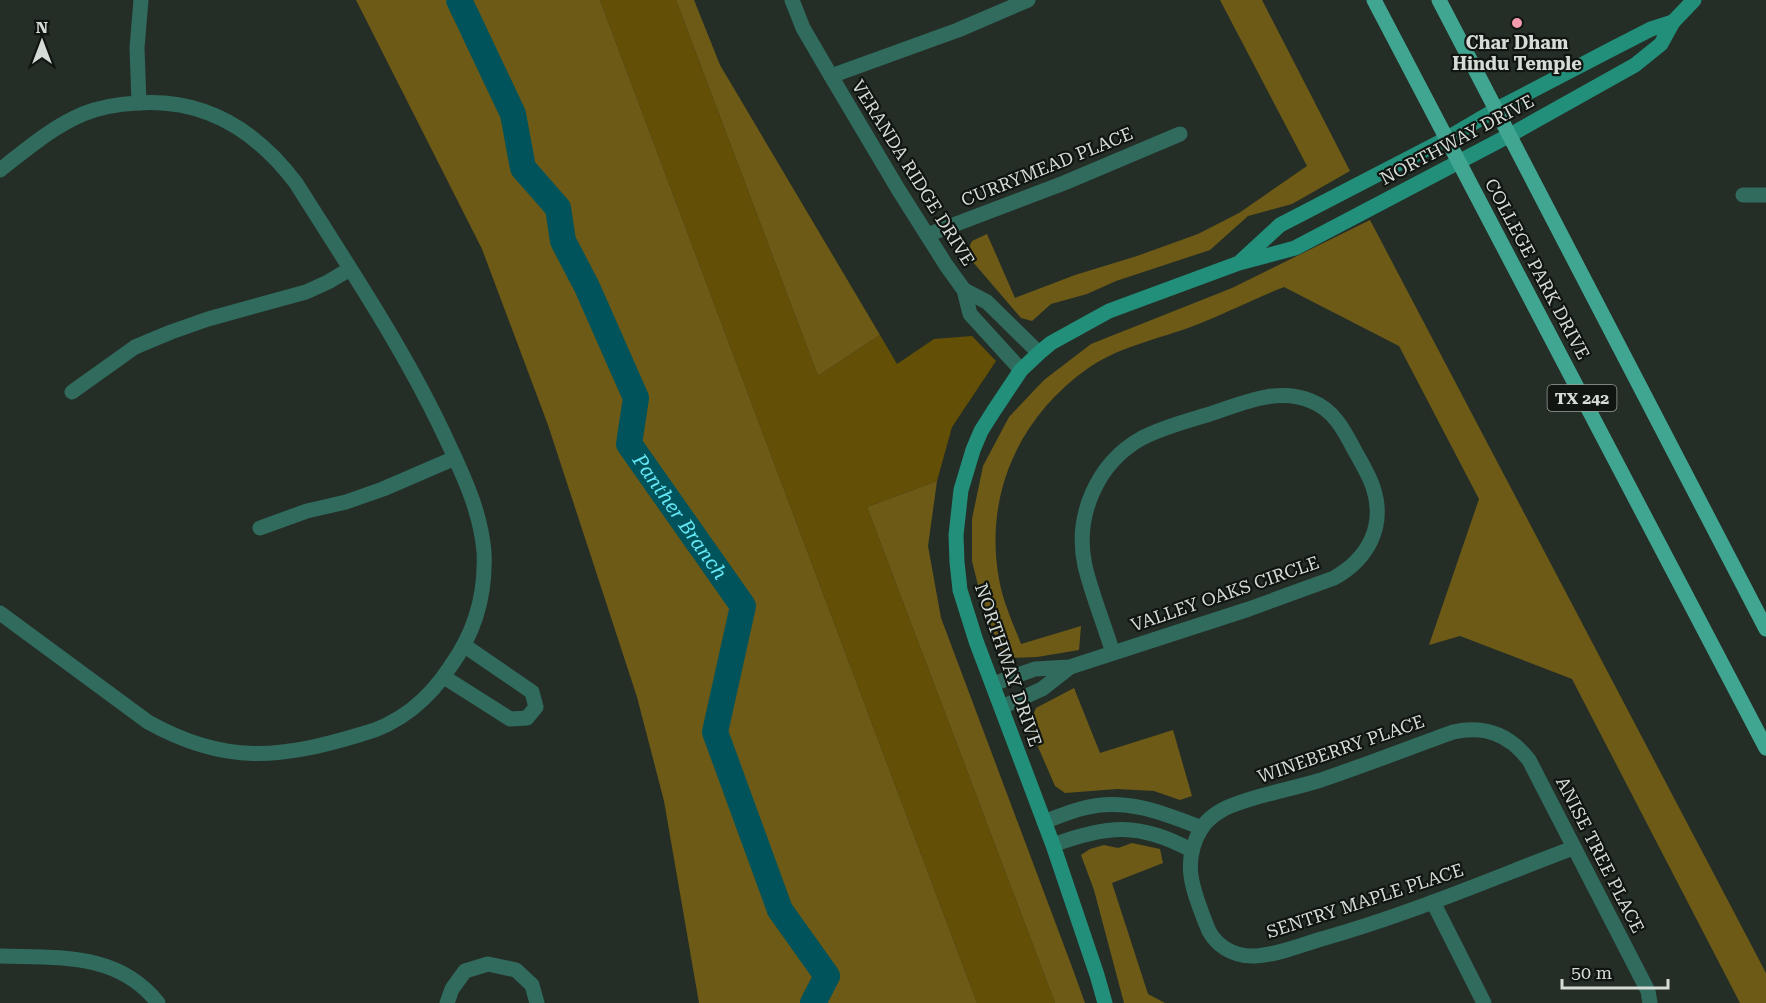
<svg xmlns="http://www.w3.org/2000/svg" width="1766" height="1003" font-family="'Roboto Serif',serif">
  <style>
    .green { fill: #634f06 }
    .forest { fill: #6d5a16 }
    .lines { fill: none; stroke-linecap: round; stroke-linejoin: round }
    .river { stroke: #00535b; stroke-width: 26 }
    .street { stroke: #306b5e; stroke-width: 15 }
    .secondary { stroke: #228f7b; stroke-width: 15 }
    .primary { stroke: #40a691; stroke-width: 15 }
    .poi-dot { fill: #f39aab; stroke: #111511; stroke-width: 2 }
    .labels { text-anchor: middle; stroke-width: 4.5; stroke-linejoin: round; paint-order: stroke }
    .shield { fill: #111511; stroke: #9aa09b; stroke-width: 1.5 }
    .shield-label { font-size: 16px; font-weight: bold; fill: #d5dbd6 }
    .poi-label { font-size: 18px; font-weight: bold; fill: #d5dbd6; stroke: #111511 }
    .street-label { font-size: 18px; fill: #d5dbd6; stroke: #111511 }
    .water-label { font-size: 20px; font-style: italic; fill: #64e8f6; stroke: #111511 }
  </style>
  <rect width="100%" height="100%" fill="#252e26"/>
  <polygon class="green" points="600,0 676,0 818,376 880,335 897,364 934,339 972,336 996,361 952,427 937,481 867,507 1055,1003 977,1003"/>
  <g class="forest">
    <polygon points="356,0 600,0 977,1003 699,1003 664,801 637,697 548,425 482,249"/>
    <polygon points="676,0 694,0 720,65 880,335 818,376"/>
    <polygon points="1220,0 1262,0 1350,171 1292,204 1248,216 1210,250 1116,281 1087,294 1051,304 1032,321 1021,318 966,254 972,241 987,234 1015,298 1075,275 1137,256 1198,234 1239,213 1307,166"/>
    <path d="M 1370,220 L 1766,973 L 1766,1003 L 1740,1003 L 1572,679 L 1460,636 L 1429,645 L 1479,499 L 1399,346 L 1284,287 C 1251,300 1220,316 1188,328 C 1154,340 1116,348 1087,369 C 1018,418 984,496 999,579 C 1003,602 1013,623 1021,644 L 1081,626 L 1079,650 L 1037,657 L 1004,658 L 984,609 L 972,561 L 972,519 L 983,466 L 1009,417 L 1044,380 L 1091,344 L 1232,288 Z"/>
    <polygon points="937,481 928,546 941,618 1072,967 1085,1003 1055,1003 867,507"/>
    <polygon points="1074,688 1100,753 1173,730 1192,796 1180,800 1154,791 1117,789 1065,793 1055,786 1029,726 1036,708"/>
    <polygon points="1132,843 1160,849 1163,863 1112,883 1148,994 1165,1003 1124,1003 1094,890 1081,855 1090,849 1104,845 1118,848"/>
  </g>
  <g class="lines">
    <path class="river" id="s1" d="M 459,0 L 513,114 L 523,168 L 558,208 L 563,241 L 587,287 L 636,398 L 629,444 L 743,606 L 715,732 L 780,910 L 827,976 L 813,1003"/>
    <g class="street">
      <polyline points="792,0 803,28 831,76 898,189 946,265 964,290 970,314 1021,370"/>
      <polyline points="831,76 958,30 1028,0"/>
      <polyline points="139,103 137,48 141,0"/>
      <path d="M 0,170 C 27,149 52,127 83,114 C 100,107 119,104 137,103 C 204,98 256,130 296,183 C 350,269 407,353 449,445 C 465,479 481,514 484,552 C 486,594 474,634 450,667 C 429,699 399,724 362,734 C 280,759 225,765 148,722 L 0,613"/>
      <polyline points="1743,195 1766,195"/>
      <polyline points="927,235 1064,183 1180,134"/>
      <polyline points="964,290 987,302 1039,353"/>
      <polyline points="72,392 135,347 171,332 208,319 306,292 328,282 350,269"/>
      <polyline points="260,528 307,511 346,502 383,489 455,458"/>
      <polyline points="444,677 510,719 527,718 536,707 532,692 465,646"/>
      <path d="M 993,684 L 1035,669 L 1070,667 L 1249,609 L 1334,578 C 1368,559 1386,526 1373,487 C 1369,475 1361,462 1355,451 C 1344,430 1334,410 1311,401 C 1277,387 1243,403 1210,414 C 1187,421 1163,427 1142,438 C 1097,463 1074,516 1085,566 C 1092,595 1104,624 1113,653"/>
      <polyline points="1002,707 1042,689 1070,667"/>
      <path d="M 1044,822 C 1057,817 1071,811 1084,808 C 1125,797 1164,813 1202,828"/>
      <path d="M 1053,845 C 1107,825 1139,822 1191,850"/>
      <path d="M 1573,848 C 1491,879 1410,914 1325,938 C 1303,944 1278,955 1255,956 C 1233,957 1213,945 1206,924 C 1193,890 1181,863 1201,829 C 1208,818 1221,809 1233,805 C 1262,794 1292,789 1321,780 C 1365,765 1409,748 1453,732 C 1485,725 1509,734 1529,760 L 1648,991 L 1650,1003"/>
      <polyline points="1433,902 1484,1003"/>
      <path d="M 0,956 C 58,958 118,952 158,1003"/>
      <polyline points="447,1003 452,989 465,971 488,964 516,970 532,985 537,1003"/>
    </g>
    <g class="secondary">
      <polyline points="1241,261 1280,225 1446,139 1497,109 1612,49 1651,29 1673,22"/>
      <polyline points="1105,1003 1097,975 1053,845 976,641 960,590 957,562 956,535 961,490 973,450 981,431 993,412 1021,370 1039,353 1051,343 1109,311 1239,263 1295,248 1510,135 1635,65 1661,44 1673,22 1694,0"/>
    </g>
    <g class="primary">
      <polyline points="1374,0 1766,748"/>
      <polyline points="1439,0 1766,629"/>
    </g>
  </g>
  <circle class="poi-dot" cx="1517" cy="23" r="6"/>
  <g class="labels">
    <rect class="shield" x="1547.5" y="385" width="69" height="26" rx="4.5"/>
    <g class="shield-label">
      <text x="1582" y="404">TX 242</text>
    </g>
    <g class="poi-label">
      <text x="1517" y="49">Char Dham<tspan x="1517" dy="21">Hindu Temple</tspan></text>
    </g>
    <g class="street-label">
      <text transform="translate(1457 140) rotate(-28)" y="6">NORTHWAY DRIVE</text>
      <text transform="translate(1047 167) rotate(-22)" y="6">CURRYMEAD PLACE</text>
      <text transform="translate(913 173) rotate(58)" y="6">VERANDA RIDGE DRIVE</text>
      <text transform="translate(1537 269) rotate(62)" y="6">COLLEGE PARK DRIVE</text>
      <text transform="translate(1225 594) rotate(-19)" y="6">VALLEY OAKS CIRCLE</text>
      <text transform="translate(1008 665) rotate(71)" y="6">NORTHWAY DRIVE</text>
      <text transform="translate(1341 749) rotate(-19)" y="6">WINEBERRY PLACE</text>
      <text transform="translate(1600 855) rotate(63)" y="6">ANISE TREE PLACE</text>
      <text transform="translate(1365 901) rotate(-18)" y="6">SENTRY MAPLE PLACE</text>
    </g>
    <g class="water-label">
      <text dy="7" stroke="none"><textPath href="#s1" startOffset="576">Panther Branch</textPath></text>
    </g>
  </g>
  <g transform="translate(42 42)" stroke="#111511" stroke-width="4.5" paint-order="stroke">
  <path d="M0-4.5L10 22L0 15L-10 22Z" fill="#d5dbd6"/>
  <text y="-9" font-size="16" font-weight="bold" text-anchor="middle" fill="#d5dbd6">N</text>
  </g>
  <path d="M1562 979v9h106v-9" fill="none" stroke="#d5dbd6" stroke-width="3"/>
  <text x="1571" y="979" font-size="18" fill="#d5dbd6" stroke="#111511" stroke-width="4.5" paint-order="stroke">50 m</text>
</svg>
